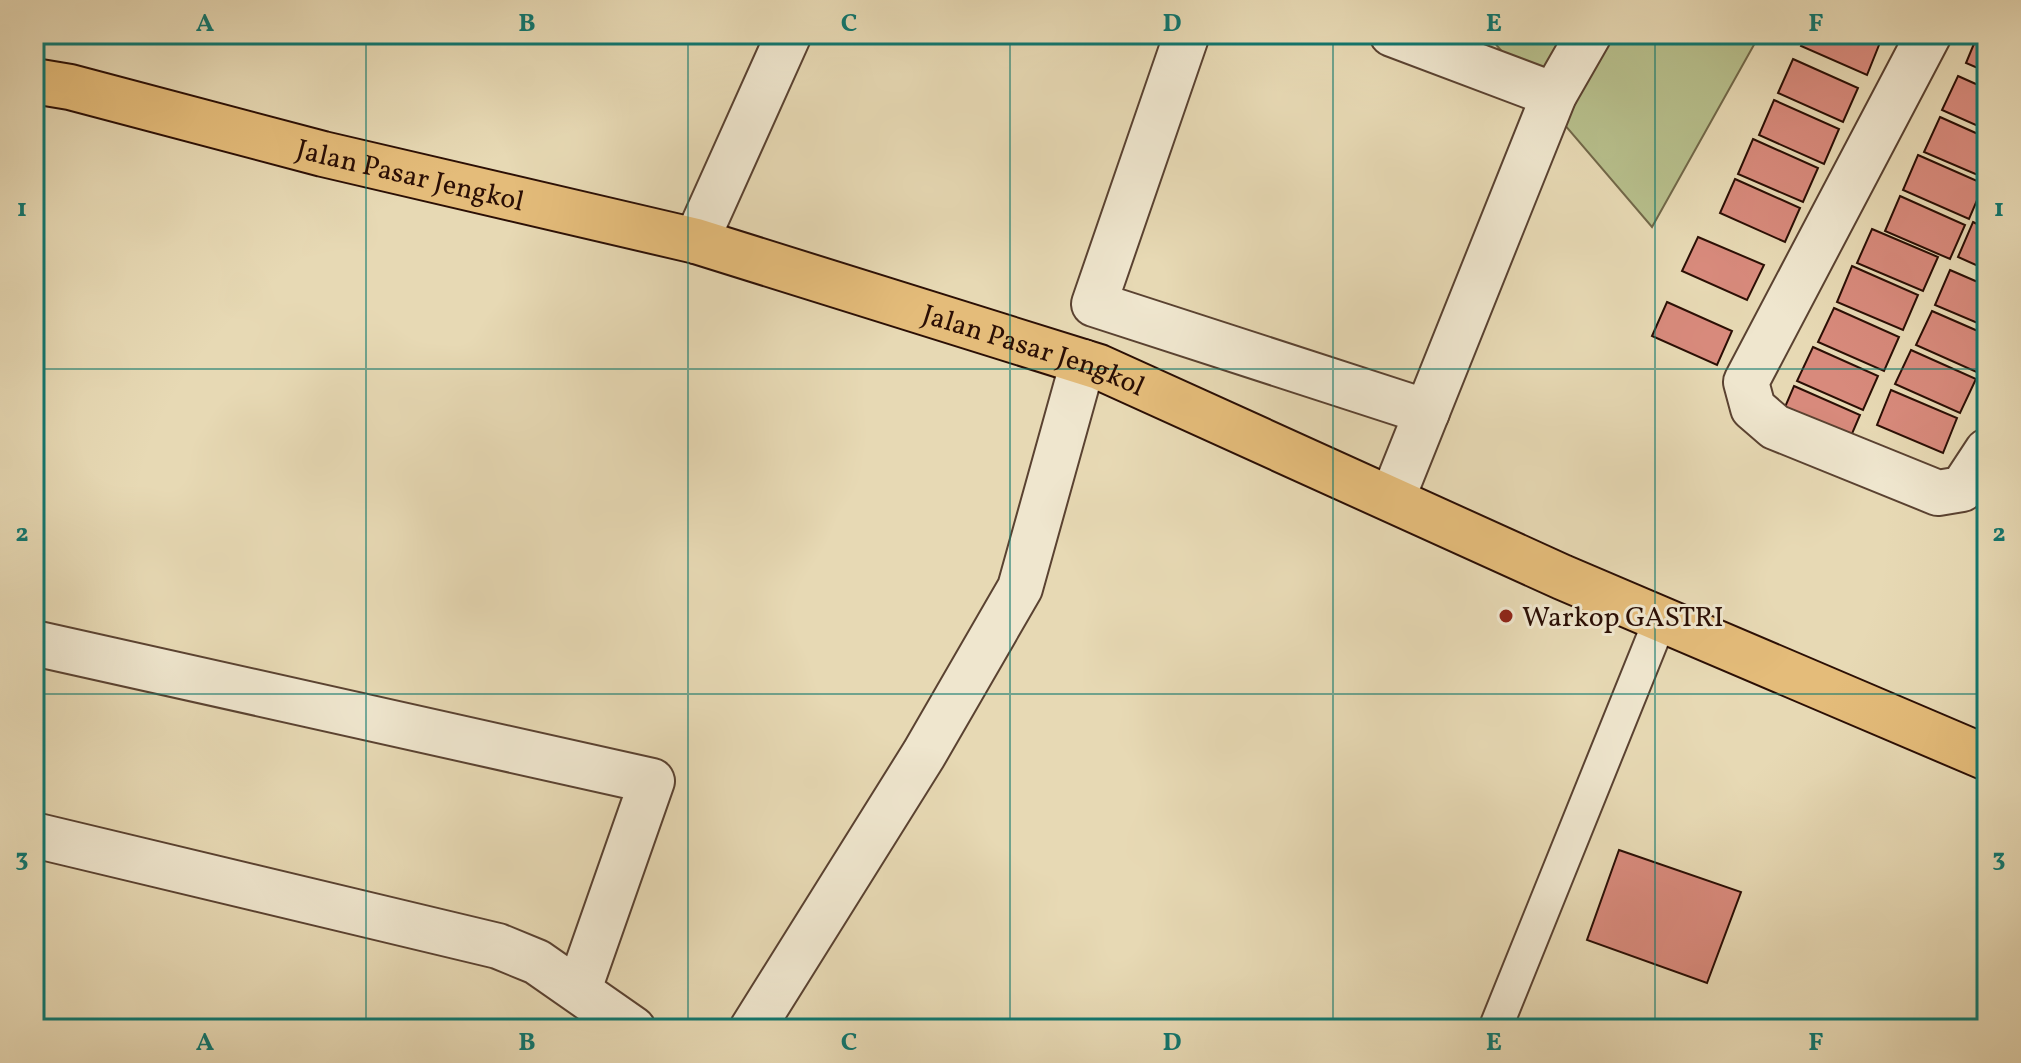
<svg xmlns="http://www.w3.org/2000/svg" width="2021" height="1063" font-family="Vollkorn,serif">
  <style>
    .green { fill: #b7bf8c; stroke: #716748; stroke-width: 2 }
    .building { fill: #d88a7c; stroke: #2b0f05; stroke-width: 2 }
    .lines { fill: none; stroke-linecap: round; stroke-linejoin: round }
    .service-casing { stroke: #5a4231; stroke-width: 36 }
    .minor-casing { stroke: #5a4231; stroke-width: 48 }
    .primary-casing { stroke: #2b0f05; stroke-width: 48 }
    .service { stroke: #efe6ce; stroke-width: 32 }
    .minor { stroke: #efe6ce; stroke-width: 44 }
    .primary { stroke: #e4bc7a; stroke-width: 44 }
    .grid { fill: none; stroke: #0f766e; stroke-width: 2; stroke-opacity: 0.55 }
    .poi-dot { fill: #8f2418; stroke: #efe6ce; stroke-width: 3 }
    .labels { text-anchor: middle; stroke-width: 6; stroke-linejoin: round; paint-order: stroke }
    .street-label { font-size: 28px; fill: #2b0f05; stroke: #efe6ce }
    .poi-label { font-size: 28px; fill: #2b0f05; stroke: #efe6ce; text-anchor: start }
    .neatline { fill: none; stroke: #0f766e; stroke-width: 3 }
    .grid-label { font-size: 26px; text-anchor: middle; font-weight: bold; fill: #0f766e }
  </style>
  <rect width="100%" height="100%" fill="#e7d9b4"/>
  <filter id="stains"><feTurbulence type="fractalNoise" baseFrequency=".0025" numOctaves="4"/><feColorMatrix values="0 0 0 0 .2 0 0 0 0 .09 0 0 0 0 .02 0 0 0 .5 -.17"/></filter>
  <radialGradient id="worn" r=".72"><stop offset=".6" stop-color="#630" stop-opacity="0"/><stop offset="1" stop-color="#630" stop-opacity=".3"/></radialGradient>
  <polygon class="green" points="1487,34 1760,34 1652,227"/>
  <g class="building">
    <polygon points="1806,34 1868,34 1881,40 1867,75 1801,46"/>
    <polygon points="1978,34 1987,34 1987,72 1966,63"/>
    <polygon points="1793,59 1858,88 1843,122 1778,93"/>
    <polygon points="1958,76 1987,89 1987,130 1942,110"/>
    <polygon points="1774,100 1839,129 1824,164 1759,135"/>
    <polygon points="1940,117 1987,138 1987,179 1924,152"/>
    <polygon points="1753,139 1818,168 1803,202 1738,174"/>
    <polygon points="1918,155 1984,184 1969,219 1903,190"/>
    <polygon points="1735,179 1800,208 1785,242 1720,213"/>
    <polygon points="1900,196 1965,225 1950,259 1885,231"/>
    <polygon points="1973,222 1987,229 1987,270 1958,257"/>
    <polygon points="1872,229 1938,257 1923,291 1857,263"/>
    <polygon points="1698,237 1764,265 1747,300 1682,271"/>
    <polygon points="1852,266 1918,295 1903,330 1837,302"/>
    <polygon points="1950,270 1987,286 1987,327 1935,305"/>
    <polygon points="1667,302 1732,331 1717,365 1652,336"/>
    <polygon points="1834,308 1899,337 1884,371 1818,342"/>
    <polygon points="1932,311 1987,335 1987,362 1981,374 1916,345"/>
    <polygon points="1813,347 1878,376 1863,410 1797,381"/>
    <polygon points="1911,350 1976,379 1960,413 1895,384"/>
    <polygon points="1794,386 1860,415 1845,450 1779,421"/>
    <polygon points="1891,390 1957,418 1943,453 1877,425"/>
    <polygon points="1619,850 1741,892 1707,983 1587,940"/>
  </g>
  <g class="lines">
    <defs>
      <polyline id="service" points="1495,1029 1661,618"/>
      <g id="minor">
        <polyline points="1187,34 1094,304 1427,412"/>
        <polyline points="1392,34 1554,95"/>
        <polyline points="1929,34 1746,382 1753,408 1775,427 1938,493 1962,489 1987,451"/>
        <polyline points="696,241 789,34"/>
        <polyline points="1392,499 1554,95 1589,34"/>
        <polyline points="34,643 652,781 579,989"/>
        <polyline points="34,835 498,946 537,962 633,1029"/>
        <polyline points="752,1029 924,754 1020,588 1083,362"/>
      </g>
      <g id="primary">
        <path id="s1" d="M 34,81 L 70,87 L 323,154 L 696,241 L 1099,367 L 1562,577 L 1987,758"/>
      </g>
    </defs>
    <use href="#service" class="service-casing"/>
    <use href="#minor" class="minor-casing"/>
    <use href="#primary" class="primary-casing"/>
    <use href="#service" class="service"/>
    <use href="#minor" class="minor"/>
    <use href="#primary" class="primary"/>
  </g>
  <path class="grid" d="M 366,34 L 366,1029M 688,34 L 688,1029M 1010,34 L 1010,1029M 1333,34 L 1333,1029M 1655,34 L 1655,1029M 34,369 L 1987,369M 34,694 L 1987,694"/>
  <circle class="poi-dot" cx="1506" cy="616" r="8"/>
  <g class="labels">
    <g class="street-label">
      <text dy="10" stroke="none"><textPath href="#s1" startOffset="388">Jalan Pasar Jengkol</textPath></text>
      <text dy="10" stroke="none"><textPath href="#s1" startOffset="1036">Jalan Pasar Jengkol</textPath></text>
    </g>
    <g class="poi-label">
      <text x="1522" y="626">Warkop GASTRI</text>
    </g>
  </g>
  <rect width="2021" height="1063" fill="none" stroke="#e7d9b4" stroke-width="88"/>
  <rect x="44" y="44" width="1933" height="975" class="neatline"/>
  <g class="grid-label">
    <text x="205" y="31">A</text>
    <text x="527" y="31">B</text>
    <text x="849" y="31">C</text>
    <text x="1172" y="31">D</text>
    <text x="1494" y="31">E</text>
    <text x="1816" y="31">F</text>
    <text x="22" y="216">1</text>
    <text x="1999" y="216">1</text>
    <text x="22" y="541">2</text>
    <text x="1999" y="541">2</text>
    <text x="22" y="866">3</text>
    <text x="1999" y="866">3</text>
    <text x="205" y="1050">A</text>
    <text x="527" y="1050">B</text>
    <text x="849" y="1050">C</text>
    <text x="1172" y="1050">D</text>
    <text x="1494" y="1050">E</text>
    <text x="1816" y="1050">F</text>
  </g>
  <rect width="100%" height="100%" filter="url(#stains)"/>
  <rect width="100%" height="100%" fill="url(#worn)"/>
</svg>
